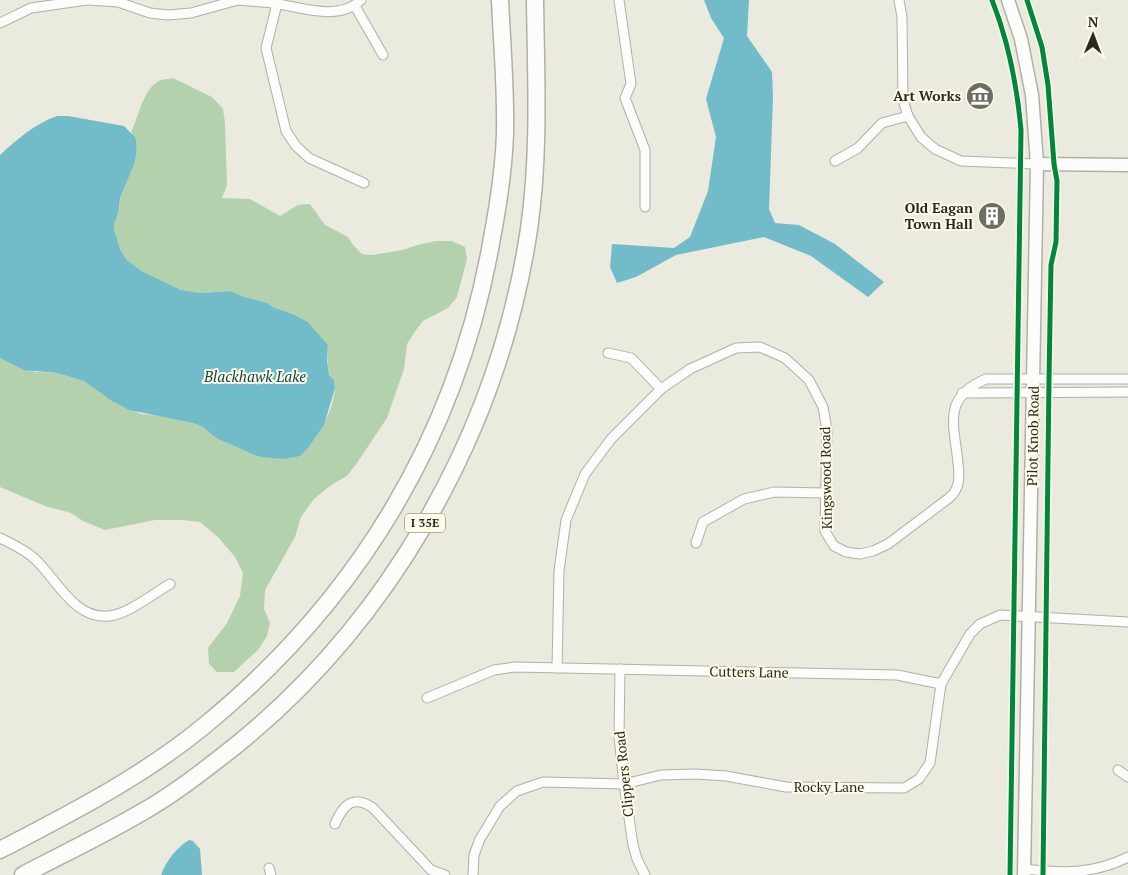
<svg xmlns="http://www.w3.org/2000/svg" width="1128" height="875" font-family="'PT Serif',serif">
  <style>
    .forest { fill: #b3d1ac }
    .water { fill: #72bbc9 }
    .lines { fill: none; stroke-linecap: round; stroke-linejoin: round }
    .street-casing { stroke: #b1afa7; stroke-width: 11 }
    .secondary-casing { stroke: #b1afa7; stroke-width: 15 }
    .highway-casing { stroke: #b1afa7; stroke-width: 19 }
    .street { stroke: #fcfcfa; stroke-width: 9 }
    .secondary { stroke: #fcfcfa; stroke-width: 12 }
    .highway { stroke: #fcfcfa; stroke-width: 16 }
    .cycleway-casing { stroke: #fdfae7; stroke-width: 8 }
    .cycleway { stroke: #00873e; stroke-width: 5 }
    .labels { text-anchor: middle; stroke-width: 4; stroke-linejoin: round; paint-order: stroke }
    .shield { fill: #fdfae7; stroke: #6a685d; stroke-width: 1 }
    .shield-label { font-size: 12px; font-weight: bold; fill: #2b2a22 }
    .poi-label { font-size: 14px; font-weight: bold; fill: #2b2a22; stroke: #fdfae7; text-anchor: end }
    .street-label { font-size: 14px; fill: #2b2a22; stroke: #fdfae7 }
    .water-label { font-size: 15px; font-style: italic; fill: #103f49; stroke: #fdfae7 }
  </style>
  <rect width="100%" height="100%" fill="#ebeadf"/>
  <path class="forest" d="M 173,78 L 212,97 L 223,109 L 225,123 L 227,185 L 222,198 L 250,199 L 280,216 L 298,205 L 310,204 L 325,225 L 348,237 L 354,246 L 362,254 L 372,255 L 403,250 L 417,245 L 436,241 L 452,241 L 465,247 L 467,259 L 457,297 L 448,308 L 423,321 L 416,330 L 407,344 L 404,369 L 387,418 L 357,463 L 347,476 L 331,485 L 314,499 L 301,517 L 295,537 L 265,590 L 264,609 L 270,623 L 267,636 L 258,650 L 234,672 L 217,672 L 209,664 L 208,648 L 227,623 L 240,596 L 243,573 L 235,557 L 219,538 L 200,522 L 183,520 L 155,520 L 105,530 L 83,521 L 71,513 L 45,506 L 0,487 L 0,358 L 35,372 L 57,373 L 84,381 L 119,405 L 141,414 L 160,416 L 193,423 L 203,427 L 216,438 L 252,454 L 303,453 C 318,437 335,409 335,386 C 335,381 333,380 330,376 C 326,368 328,354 328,345 L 308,322 L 295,315 L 273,307 L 267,303 L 242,296 L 231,291 L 201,293 L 181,290 L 140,271 L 126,259 L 120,249 L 114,229 L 114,222 C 120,216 119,204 121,196 C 127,177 146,150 131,132 C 139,117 143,87 161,80 C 165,79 170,79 173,78 Z"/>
  <g class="water">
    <polygon points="704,0 749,0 747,36 772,72 773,98 769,209 775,223 799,225 835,244 884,282 868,297 811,256 764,237 676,255 636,277 617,283 610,267 612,244 674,248 690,237 708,191 716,137 706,99 724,38 711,18"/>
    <path d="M 57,116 L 68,116 L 124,126 L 135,137 C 142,158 126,179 120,199 C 119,207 119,216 114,223 L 114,229 L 120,249 L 126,259 L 141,271 L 181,290 L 201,293 L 231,291 L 242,296 L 267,303 L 273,307 L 295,315 L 308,322 L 328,345 L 327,361 L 329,375 L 334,380 L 335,388 L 324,425 L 308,448 L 300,456 L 284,459 L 261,457 L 252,454 L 216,438 L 203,427 L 193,423 L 129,410 L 112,401 L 84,381 L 57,373 L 24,370 L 0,358 L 0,155 C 16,140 36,123 57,116 Z"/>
    <path d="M 189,840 L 193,841 L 200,849 L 202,875 L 161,875 C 166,861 176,848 189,840 Z"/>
  </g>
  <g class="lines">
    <defs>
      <g id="street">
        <polyline points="88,0 118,2 150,13 168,15 191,13 238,0"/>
        <path d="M 238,0 C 251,1 265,2 278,4 C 304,8 339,21 361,0"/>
        <polyline points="619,0 631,84 625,98 645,150 645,207"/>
        <polyline points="899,0 902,17 903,100 908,116 921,137 935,149 961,161 1037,164"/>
        <polyline points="277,4 266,48 286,131 296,146 309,158 364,183"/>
        <polyline points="355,6 383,55"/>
        <polyline points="0,23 31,8 87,0"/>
        <polyline points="835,161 858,148 882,123 908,116"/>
        <polyline points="608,353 631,358 661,389"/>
        <polyline points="962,393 1128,392"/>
        <path d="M 0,538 C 12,544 26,550 36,560 C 57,580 75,620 109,616 C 128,614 153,594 170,584"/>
        <polyline points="696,543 703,522 744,499 774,492 825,493"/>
        <path d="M 557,668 L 559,571 L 566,520 L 585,474 L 611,439 L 661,389 L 690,369 L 736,348 L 760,347 L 785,358 L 809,380 L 823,407 L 827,430 L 825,531 L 834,546 L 846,552 L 860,554 L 873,551 L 888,544 L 949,498 C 951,496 955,493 956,489 C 960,482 959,471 958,463 C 954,423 942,398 986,379 L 1128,379"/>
        <polyline points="620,669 619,737 624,784 633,845 637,859 645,875"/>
        <polyline points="427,698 494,670 515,667 897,675 941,684"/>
        <polyline points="1118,770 1128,777"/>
        <path d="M 335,824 C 343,805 353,794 373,808 L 431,870 L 445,875"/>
        <polyline points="269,868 271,875"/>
        <path d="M 1024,869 C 1061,873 1093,875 1128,857"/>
        <polyline points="473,875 474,855 480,839 500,806 517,791 543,782 624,784 661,775 695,774 726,776 786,787 904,788 919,779 930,763 941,684 970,634 980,624 1000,615 1128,622"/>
      </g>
      <g id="secondary">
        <polyline points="1008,0 1021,39 1032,95 1037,164 1024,875"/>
        <polyline points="1037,164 1128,165"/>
      </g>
      <g id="highway">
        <path d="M 0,850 C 71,813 142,777 204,726 C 358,600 458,435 492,238 C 498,206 504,166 505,133 C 506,89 502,44 500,0"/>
        <path d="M 23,875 C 63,854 105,834 144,811 C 169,797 193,779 216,761 C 384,634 498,437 529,229 C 540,153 536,76 535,0"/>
      </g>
    </defs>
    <use href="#street" class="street-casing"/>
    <use href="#secondary" class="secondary-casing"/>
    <use href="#highway" class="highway-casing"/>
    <use href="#street" class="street"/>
    <use href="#secondary" class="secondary"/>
    <use href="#highway" class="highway"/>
    <defs>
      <g id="cycleway">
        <path d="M 992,0 C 1009,43 1017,85 1021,130 L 1010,875"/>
        <polyline points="1027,0 1042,47 1048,85 1054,164 1057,181 1056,242 1051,265 1049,379 1043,875"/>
      </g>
    </defs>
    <use href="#cycleway" class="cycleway-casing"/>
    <use href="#cycleway" class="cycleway"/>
  </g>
  <defs>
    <symbol id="museum-disc" viewBox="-11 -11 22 22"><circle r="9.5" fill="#6e6d64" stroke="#fdfae7"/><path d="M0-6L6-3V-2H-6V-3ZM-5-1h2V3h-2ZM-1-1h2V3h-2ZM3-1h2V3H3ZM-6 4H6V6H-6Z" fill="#fff"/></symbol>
    <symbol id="building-disc" viewBox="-11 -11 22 22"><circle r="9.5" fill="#6e6d64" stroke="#fdfae7"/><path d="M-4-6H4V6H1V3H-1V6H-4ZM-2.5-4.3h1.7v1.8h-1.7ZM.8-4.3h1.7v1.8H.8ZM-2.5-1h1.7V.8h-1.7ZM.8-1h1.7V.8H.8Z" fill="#fff"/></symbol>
  </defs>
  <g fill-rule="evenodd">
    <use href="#museum-disc" x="964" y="80" width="32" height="32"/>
    <use href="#building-disc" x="976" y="200" width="32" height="32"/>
  </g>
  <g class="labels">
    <rect class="shield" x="405" y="513.5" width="40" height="19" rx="4"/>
    <g class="shield-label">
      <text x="425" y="527">I 35E</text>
    </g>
    <g class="poi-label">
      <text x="961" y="101">Art Works</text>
      <text x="973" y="213">Old Eagan<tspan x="973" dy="16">Town Hall</tspan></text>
    </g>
    <g class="street-label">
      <text transform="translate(1033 436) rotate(-89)" y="5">Pilot Knob Road</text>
      <text transform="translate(826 478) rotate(-91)" y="5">Kingswood Road</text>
      <text transform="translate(749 672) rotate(1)" y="5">Cutters Lane</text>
      <text transform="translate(624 774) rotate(-96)" y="5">Clippers Road</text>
      <text x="829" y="792">Rocky Lane</text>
    </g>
    <g class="water-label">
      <text x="255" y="382">Blackhawk Lake</text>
    </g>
  </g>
  <g transform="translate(1093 35) rotate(1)" stroke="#fdfae7" stroke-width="4" paint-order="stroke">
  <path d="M0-4L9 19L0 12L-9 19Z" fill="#2b2a22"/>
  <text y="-8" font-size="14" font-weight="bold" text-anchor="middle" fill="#2b2a22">N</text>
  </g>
</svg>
